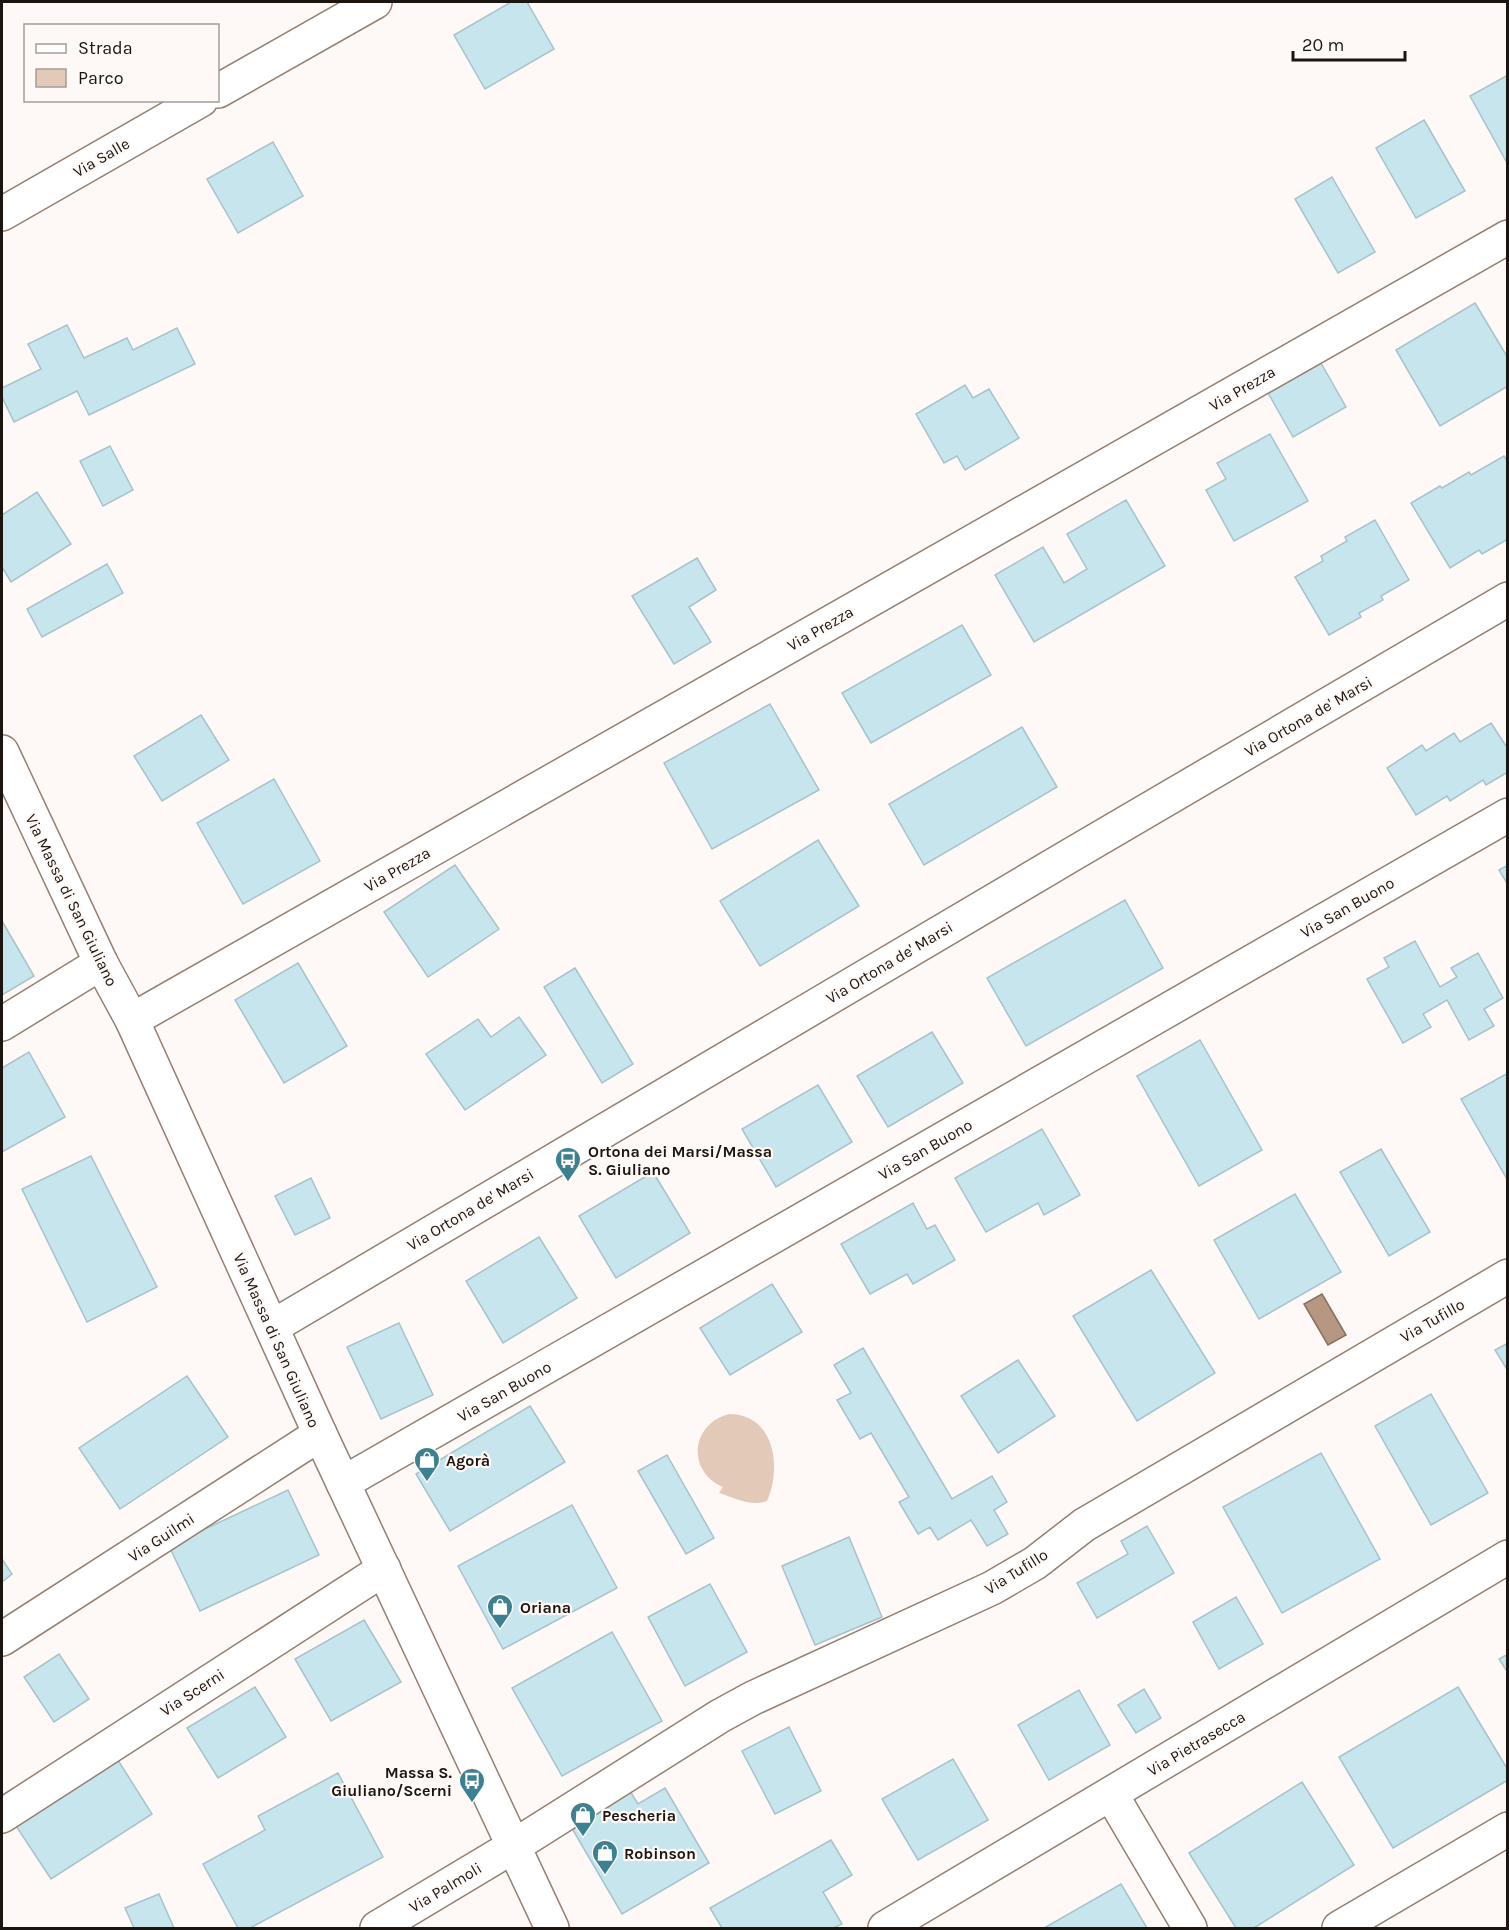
<svg xmlns="http://www.w3.org/2000/svg" width="1509" height="1930" font-family="Karla,sans-serif">
  <style>
    .green { fill: #e3c9b7 }
    .water { fill: #b59782; stroke: #877060; stroke-width: 1.5 }
    .building { fill: #c7e5ed; stroke: #a6c3cb; stroke-width: 1.5 }
    .lines { fill: none; stroke-linecap: round; stroke-linejoin: round }
    .minor-casing { stroke: #948071; stroke-width: 36 }
    .minor { stroke: #fff; stroke-width: 33 }
    .labels { text-anchor: middle; stroke-width: 4.5; stroke-linejoin: round; paint-order: stroke }
    .street-label { font-size: 16px; fill: #1c140f; stroke: #fef9f6 }
    .poi-label { font-size: 16px; font-weight: bold; fill: #1c140f; stroke: #fef9f6; text-anchor: start }
  </style>
  <rect width="100%" height="100%" fill="#fef9f6"/>
  <path class="green" d="M 729,1414 C 775,1414 782,1468 767,1501 C 751,1507 735,1498 719,1493 L 723,1487 C 686,1471 691,1424 729,1414 Z"/>
  <polygon class="water" points="1322,1294 1346,1335 1328,1345 1304,1304"/>
  <g class="building">
    <polygon points="511,2 527,2 554,49 485,89 454,35"/>
    <polygon points="1508,75 1508,160 1506,161 1470,96"/>
    <polygon points="1424,120 1465,191 1416,218 1376,148"/>
    <polygon points="273,142 303,196 238,233 207,179"/>
    <polygon points="1332,177 1375,252 1338,273 1295,199"/>
    <polygon points="1475,303 1508,358 1508,386 1440,426 1396,350"/>
    <polygon points="67,325 84,358 127,338 133,350 177,328 195,364 89,415 77,391 14,422 2,397 2,388 41,369 28,344"/>
    <polygon points="1321,363 1346,407 1293,437 1268,393"/>
    <polygon points="965,385 973,398 989,389 1019,438 965,470 957,456 944,463 916,414"/>
    <polygon points="1270,434 1308,501 1234,541 1206,490 1226,479 1217,463"/>
    <polygon points="110,446 133,490 103,506 80,461"/>
    <polygon points="1504,456 1508,462 1508,539 1482,554 1479,550 1450,568 1411,503 1440,486 1442,488 1469,472 1471,475"/>
    <polygon points="37,492 71,544 11,582 2,567 2,515"/>
    <polygon points="1126,500 1165,566 1034,642 995,575 1043,547 1064,583 1087,569 1067,534"/>
    <polygon points="1375,520 1409,580 1381,596 1383,600 1359,613 1361,617 1329,635 1295,577 1323,561 1321,556 1347,541 1345,537"/>
    <polygon points="697,558 716,590 689,607 711,642 674,664 632,596"/>
    <polygon points="107,564 123,593 42,637 27,609"/>
    <polygon points="962,625 991,675 871,743 842,693"/>
    <polygon points="770,704 819,790 712,849 664,763"/>
    <polygon points="201,715 229,760 162,801 134,756"/>
    <polygon points="1491,723 1508,749 1508,772 1486,785 1483,780 1450,801 1447,796 1416,815 1387,768 1422,745 1426,751 1454,733 1460,742"/>
    <polygon points="1022,727 1057,787 924,865 889,804"/>
    <polygon points="274,779 320,861 243,904 197,823"/>
    <polygon points="818,840 859,906 760,966 720,901"/>
    <polygon points="455,865 499,929 428,977 384,912"/>
    <polygon points="1508,865 1508,885 1499,870"/>
    <polygon points="1125,900 1163,968 1026,1046 987,978"/>
    <polygon points="2,921 34,976 2,995"/>
    <polygon points="1415,941 1440,987 1457,977 1451,968 1478,953 1503,998 1484,1009 1494,1026 1469,1040 1447,1000 1423,1014 1431,1027 1403,1043 1367,979 1389,967 1384,958"/>
    <polygon points="298,963 347,1046 284,1083 235,1000"/>
    <polygon points="575,968 633,1064 602,1083 544,987"/>
    <polygon points="519,1017 546,1055 465,1110 426,1054 478,1019 491,1037"/>
    <polygon points="932,1032 963,1083 888,1127 857,1076"/>
    <polygon points="1200,1040 1262,1150 1199,1186 1137,1076"/>
    <polygon points="29,1052 65,1117 2,1152 2,1068"/>
    <polygon points="1508,1073 1508,1181 1461,1099"/>
    <polygon points="818,1085 852,1142 776,1187 742,1129"/>
    <polygon points="1042,1129 1080,1195 1044,1215 1038,1203 986,1232 955,1178"/>
    <polygon points="1381,1149 1430,1232 1389,1256 1340,1172"/>
    <polygon points="91,1156 157,1287 87,1322 22,1189"/>
    <polygon points="653,1172 690,1233 616,1278 579,1216"/>
    <polygon points="311,1178 330,1218 295,1235 275,1196"/>
    <polygon points="1295,1194 1341,1272 1259,1319 1214,1240"/>
    <polygon points="913,1203 927,1229 935,1225 955,1260 913,1284 907,1274 870,1294 841,1244"/>
    <polygon points="539,1237 577,1298 503,1343 466,1281"/>
    <polygon points="1151,1270 1215,1373 1137,1421 1073,1316"/>
    <polygon points="772,1284 802,1332 730,1375 700,1328"/>
    <polygon points="399,1323 433,1395 381,1419 347,1347"/>
    <polygon points="1508,1343 1508,1371 1495,1350"/>
    <polygon points="863,1348 952,1499 992,1476 1007,1502 994,1510 1008,1534 987,1546 971,1520 938,1540 930,1527 918,1534 899,1502 909,1497 871,1433 860,1439 837,1400 851,1393 834,1365"/>
    <polygon points="1018,1360 1055,1416 998,1453 961,1396"/>
    <polygon points="187,1376 228,1437 120,1509 79,1448"/>
    <polygon points="1431,1394 1488,1493 1431,1525 1375,1426"/>
    <polygon points="530,1406 565,1462 450,1531 416,1474"/>
    <polygon points="1321,1453 1380,1559 1282,1613 1223,1507"/>
    <polygon points="667,1455 714,1538 686,1554 638,1471"/>
    <polygon points="288,1490 319,1555 200,1611 169,1546"/>
    <polygon points="572,1505 617,1588 503,1649 458,1566"/>
    <polygon points="1147,1526 1174,1573 1097,1618 1077,1583 1128,1554 1121,1541"/>
    <polygon points="849,1537 882,1617 815,1645 782,1566"/>
    <polygon points="2,1559 12,1574 2,1582"/>
    <polygon points="710,1584 747,1652 685,1686 648,1617"/>
    <polygon points="1236,1597 1263,1644 1219,1669 1193,1622"/>
    <polygon points="364,1620 401,1682 331,1721 295,1659"/>
    <polygon points="612,1632 662,1721 562,1776 512,1688"/>
    <polygon points="59,1654 89,1699 54,1722 24,1677"/>
    <polygon points="1508,1654 1508,1673 1499,1659"/>
    <polygon points="255,1687 286,1737 218,1778 187,1728"/>
    <polygon points="1458,1687 1508,1770 1508,1780 1393,1848 1339,1757"/>
    <polygon points="1144,1689 1161,1718 1136,1733 1118,1705"/>
    <polygon points="1079,1690 1110,1745 1049,1780 1018,1725"/>
    <polygon points="789,1727 821,1791 775,1814 742,1751"/>
    <polygon points="116,1757 152,1814 51,1879 14,1823"/>
    <polygon points="953,1759 988,1820 918,1860 882,1799"/>
    <polygon points="338,1773 383,1857 250,1928 238,1928 203,1864 265,1830 258,1816"/>
    <polygon points="1302,1782 1354,1865 1254,1928 1236,1928 1189,1853"/>
    <polygon points="665,1788 709,1863 622,1914 570,1825 630,1791 638,1804"/>
    <polygon points="831,1840 852,1875 823,1892 842,1924 833,1928 722,1928 710,1908"/>
    <polygon points="1121,1884 1147,1928 1044,1928"/>
    <polygon points="159,1894 174,1928 134,1928 125,1908"/>
  </g>
  <g class="lines">
    <defs>
      <g id="minor">
        <polyline points="218,91 375,2"/>
        <polyline points="2,214 201,100"/>
        <polyline points="2,752 101,963 132,1020 320,1434 552,1928"/>
        <polyline points="132,1020 1508,237"/>
        <polyline points="2,1024 101,963"/>
        <polyline points="272,1327 1071,855 1508,599"/>
        <polyline points="343,1483 1508,815"/>
        <polyline points="2,1639 320,1434"/>
        <polyline points="1111,1794 1190,1928"/>
        <polyline points="2,1816 384,1569"/>
        <polyline points="377,1928 514,1846 720,1716 753,1698 992,1588 1035,1563 1084,1525 1508,1276"/>
        <polyline points="885,1928 1508,1557"/>
        <polyline points="1339,1928 1508,1829"/>
      </g>
    </defs>
    <use href="#minor" class="minor-casing"/>
    <use href="#minor" class="minor"/>
  </g>
  <defs>
    <symbol id="bus-pin" viewBox="-11 -11 22 30"><path d="M0 17L-7.5 6A9.5 9.5 0 1 1 7.5 6Z" fill="#3d8190" stroke="#fef9f6"/><path d="M-5-6H5V4H4V6H2V4H-2V6H-4V4H-5ZM-3.5-4V0h7V-4ZM-3.5 1.2v1.5H-2V1.2ZM2 1.2v1.5H3.5V1.2Z" fill="#fff"/></symbol>
    <symbol id="shop-pin" viewBox="-11 -11 22 30"><path d="M0 17L-7.5 6A9.5 9.5 0 1 1 7.5 6Z" fill="#3d8190" stroke="#fef9f6"/><path d="M-5-2.5h2.3a2.7 3.5 0 0 1 5.4 0H5L5.5 6h-11ZM-1.5-2.5h3a1.5 2.3 0 0 0-3 0Z" fill="#fff"/></symbol>
  </defs>
  <g fill-rule="evenodd">
    <use href="#bus-pin" x="553" y="1145" width="30" height="40"/>
    <use href="#shop-pin" x="412" y="1445" width="30" height="40"/>
    <use href="#shop-pin" x="485" y="1592" width="30" height="40"/>
    <use href="#bus-pin" x="457" y="1766" width="30" height="40"/>
    <use href="#shop-pin" x="568" y="1800" width="30" height="40"/>
    <use href="#shop-pin" x="590" y="1838" width="30" height="40"/>
  </g>
  <g class="labels">
    <g class="street-label">
      <text transform="translate(101 157) rotate(-30)" y="6">Via Salle</text>
      <text transform="translate(1242 388) rotate(-30)" y="6">Via Prezza</text>
      <text transform="translate(820 628) rotate(-30)" y="6">Via Prezza</text>
      <text transform="translate(1308 716) rotate(-30)" y="6">Via Ortona de' Marsi</text>
      <text transform="translate(397 869) rotate(-30)" y="6">Via Prezza</text>
      <text transform="translate(72 900) rotate(64)" y="6">Via Massa di San Giuliano</text>
      <text transform="translate(1347 907) rotate(-30)" y="6">Via San Buono</text>
      <text transform="translate(889 962) rotate(-31)" y="6">Via Ortona de' Marsi</text>
      <text transform="translate(925 1149) rotate(-30)" y="6">Via San Buono</text>
      <text transform="translate(470 1209) rotate(-31)" y="6">Via Ortona de' Marsi</text>
      <text transform="translate(1432 1320) rotate(-30)" y="6">Via Tufillo</text>
      <text transform="translate(277 1340) rotate(66)" y="6">Via Massa di San Giuliano</text>
      <text transform="translate(504 1391) rotate(-30)" y="6">Via San Buono</text>
      <text transform="translate(161 1537) rotate(-33)" y="6">Via Guilmi</text>
      <text transform="translate(1016 1571) rotate(-32)" y="6">Via Tufillo</text>
      <text transform="translate(192 1692) rotate(-33)" y="6">Via Scerni</text>
      <text transform="translate(1196 1743) rotate(-31)" y="6">Via Pietrasecca</text>
      <text transform="translate(445 1887) rotate(-31)" y="6">Via Palmoli</text>
    </g>
    <g class="poi-label">
      <text x="588" y="1157">Ortona dei Marsi/Massa<tspan x="588" dy="18">S. Giuliano</tspan></text>
      <text x="446" y="1466">Agorà</text>
      <text x="520" y="1613">Oriana</text>
      <text x="452" y="1778" text-anchor="end">Massa S.<tspan x="452" dy="18">Giuliano/Scerni</tspan></text>
      <text x="602" y="1821">Pescheria</text>
      <text x="624" y="1859">Robinson</text>
    </g>
  </g>
  <rect width="1509" height="1930" fill="none" stroke="#1c140f" stroke-width="6"/>
  <rect x="24" y="24" width="195" height="78" fill="#fef9f6" stroke="#a49d9a" stroke-width="1.5"/>
  <rect x="36" y="44" width="30" height="9" fill="#ffffff" stroke="#a49d9a" stroke-width="1.5"/>
  <text x="78" y="54" font-size="18" fill="#1c140f">Strada</text>
  <rect x="36" y="69" width="30" height="18" fill="#e3c9b7" stroke="#a49d9a" stroke-width="1.5"/>
  <text x="78" y="84" font-size="18" fill="#1c140f">Parco</text>
  <path d="M1293 51v9h112v-9" fill="none" stroke="#1c140f" stroke-width="3"/>
  <text x="1302" y="51" font-size="18" fill="#1c140f" stroke="#fef9f6" stroke-width="4.5" paint-order="stroke">20 m</text>
</svg>
